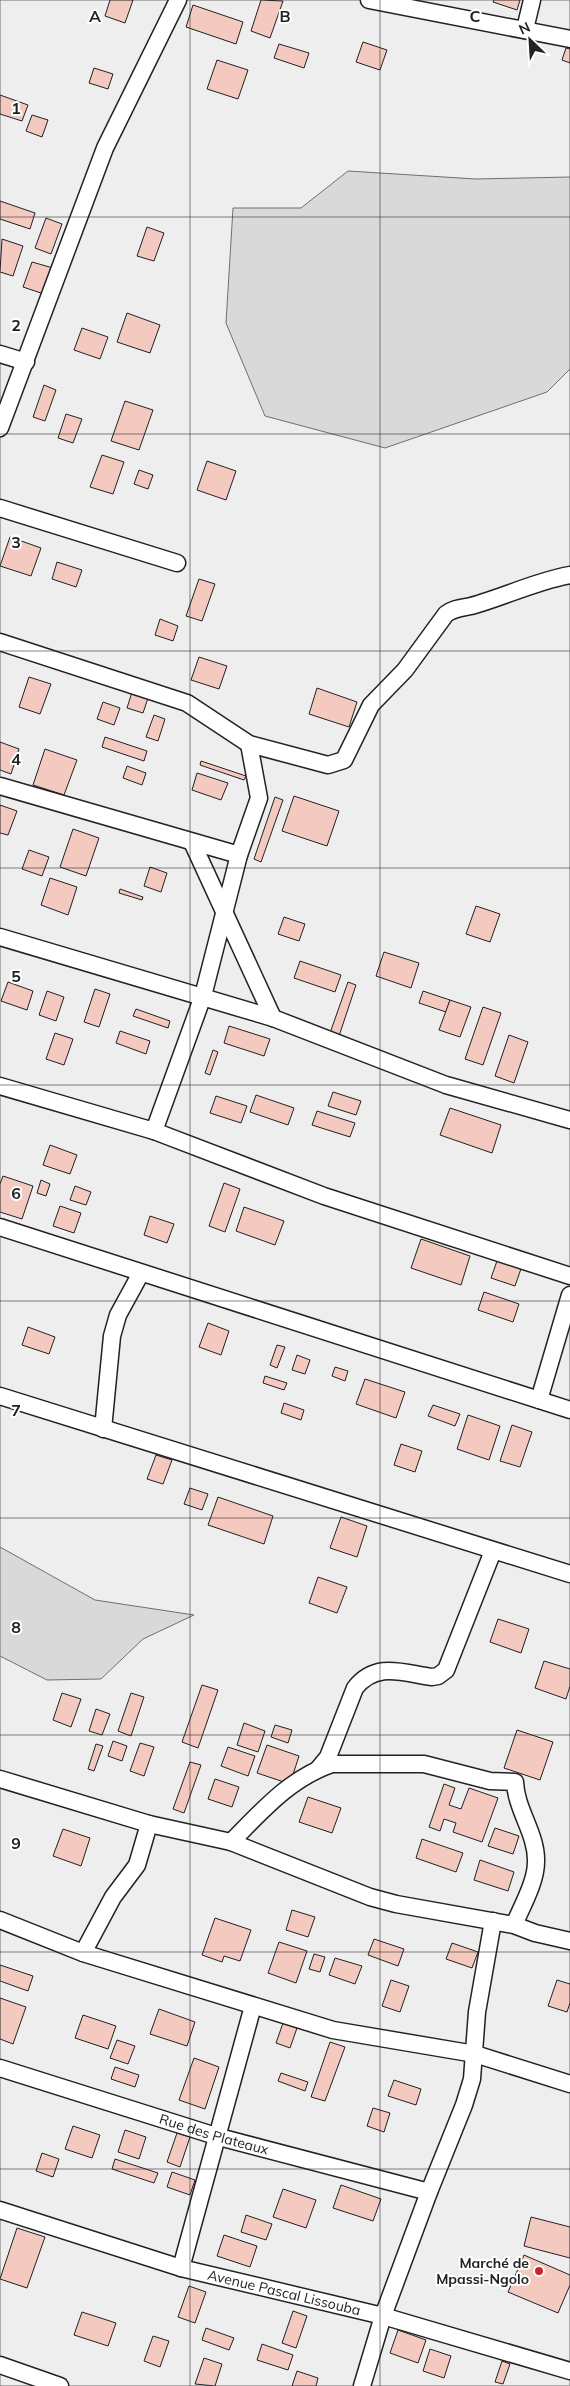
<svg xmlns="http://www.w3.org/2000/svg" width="570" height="2386" font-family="Mulish,sans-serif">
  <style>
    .green { fill: #eee; stroke: #6f6f6f }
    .water { fill: #d9d9d9; stroke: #6f6f6f }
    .building { fill: #f3c9c0; stroke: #222 }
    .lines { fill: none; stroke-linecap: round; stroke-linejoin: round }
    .street-casing { stroke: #222; stroke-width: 19 }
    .street { stroke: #fff; stroke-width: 16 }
    .grid { fill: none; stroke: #222; stroke-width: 1; stroke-opacity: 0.55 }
    .poi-dot { fill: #c62828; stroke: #fff; stroke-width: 2 }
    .labels { text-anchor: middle; stroke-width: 4; stroke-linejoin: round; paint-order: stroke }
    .street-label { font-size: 14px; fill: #222; stroke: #fff }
    .poi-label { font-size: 14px; font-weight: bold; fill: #222; stroke: #fff; text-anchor: end }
    .grid-label { font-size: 16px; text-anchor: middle; font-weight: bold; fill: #222; stroke: #fff; stroke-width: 4; stroke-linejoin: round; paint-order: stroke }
  </style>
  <rect width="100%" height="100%" fill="#fff"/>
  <rect class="green" x="0" y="0" width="570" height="2386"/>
  <g class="water">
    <polygon points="348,171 476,179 570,177 570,369 547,392 385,448 265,416 226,323 233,208 301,208"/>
    <polygon points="0,1547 95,1600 194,1615 143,1639 101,1679 47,1680 0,1656"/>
  </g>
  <g class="building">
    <polygon points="110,0 133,0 125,23 105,16"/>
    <polygon points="261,0 283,1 270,38 251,31"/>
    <polygon points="494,0 520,0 517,10 493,2"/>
    <polygon points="193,5 243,22 236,44 186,27"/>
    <polygon points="363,42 387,50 380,70 356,62"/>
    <polygon points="279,44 309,53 304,68 274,58"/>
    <polygon points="566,48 570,49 570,63 562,60"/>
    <polygon points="217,60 248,70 238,99 207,89"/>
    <polygon points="94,68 113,74 108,89 89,83"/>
    <polygon points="0,95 28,105 22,121 0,114"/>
    <polygon points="32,115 48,120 42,137 26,131"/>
    <polygon points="0,201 35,213 30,229 0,219"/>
    <polygon points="46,218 62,224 51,254 35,248"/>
    <polygon points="147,227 164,233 154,261 137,256"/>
    <polygon points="2,239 23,246 13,276 0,272"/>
    <polygon points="32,262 53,268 44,294 23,287"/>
    <polygon points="127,313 160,325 150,353 117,342"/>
    <polygon points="82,328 108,337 100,359 74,350"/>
    <polygon points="44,385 56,390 45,421 33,417"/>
    <polygon points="125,401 153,410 139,450 111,441"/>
    <polygon points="66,414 82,419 73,443 58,438"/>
    <polygon points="102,455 124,462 113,494 90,487"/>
    <polygon points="207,461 236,471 226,500 197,490"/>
    <polygon points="139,470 153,475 148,489 134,484"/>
    <polygon points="10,537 41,548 31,576 0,566"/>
    <polygon points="57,562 82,570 76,587 52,579"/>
    <polygon points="199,579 215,584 202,621 186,616"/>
    <polygon points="160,619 178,626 173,641 155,635"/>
    <polygon points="199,657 227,666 219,689 191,680"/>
    <polygon points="29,677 51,684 40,714 19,707"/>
    <polygon points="317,688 357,702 349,727 309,714"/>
    <polygon points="132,692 148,698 143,713 127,708"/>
    <polygon points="103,702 120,708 114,725 97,719"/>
    <polygon points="154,715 165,719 158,741 146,737"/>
    <polygon points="105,737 147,751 144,761 102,747"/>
    <polygon points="0,742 19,749 11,774 0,770"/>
    <polygon points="45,749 77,760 64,795 33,785"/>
    <polygon points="201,761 246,776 244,780 200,765"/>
    <polygon points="127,766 146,773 142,785 123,778"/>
    <polygon points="197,773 228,783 221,800 192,790"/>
    <polygon points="294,796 339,811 327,846 282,831"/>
    <polygon points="275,797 283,800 261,862 254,859"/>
    <polygon points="0,805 17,811 8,835 0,833"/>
    <polygon points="73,829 99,838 86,876 60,867"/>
    <polygon points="29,850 49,857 42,876 22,869"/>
    <polygon points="150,867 167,873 161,892 144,886"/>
    <polygon points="50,878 77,887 68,915 41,905"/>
    <polygon points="120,889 143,897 142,900 119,893"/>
    <polygon points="476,906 500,914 490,942 466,934"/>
    <polygon points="284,917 305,924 299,941 278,934"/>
    <polygon points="384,952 419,963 411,988 376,976"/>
    <polygon points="300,961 341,975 335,992 294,978"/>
    <polygon points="8,982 33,991 27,1010 1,1001"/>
    <polygon points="348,982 356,985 339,1036 330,1033"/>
    <polygon points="95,989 110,994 99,1027 84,1022"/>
    <polygon points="47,991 64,997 56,1021 39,1015"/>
    <polygon points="423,991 450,1000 446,1012 419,1003"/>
    <polygon points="450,1000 471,1007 460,1037 439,1030"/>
    <polygon points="483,1007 501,1013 483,1065 465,1059"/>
    <polygon points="136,1009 170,1021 168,1028 133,1016"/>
    <polygon points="229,1026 270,1039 264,1056 224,1043"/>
    <polygon points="120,1031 150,1041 146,1054 116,1043"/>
    <polygon points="55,1033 73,1039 64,1065 46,1059"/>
    <polygon points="509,1035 528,1042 514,1083 495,1076"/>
    <polygon points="213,1050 218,1052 210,1075 205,1073"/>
    <polygon points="333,1092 361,1101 356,1115 328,1106"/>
    <polygon points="256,1095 294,1108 288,1125 250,1112"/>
    <polygon points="216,1096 247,1106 241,1123 210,1113"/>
    <polygon points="450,1108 501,1125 492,1153 440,1135"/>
    <polygon points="317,1111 355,1123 350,1137 312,1125"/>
    <polygon points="50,1145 77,1155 70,1174 43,1165"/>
    <polygon points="3,1176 33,1186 22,1219 0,1212 0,1184"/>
    <polygon points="41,1180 50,1184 46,1196 37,1193"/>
    <polygon points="224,1183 240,1189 225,1232 209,1226"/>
    <polygon points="75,1186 91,1192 86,1205 70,1200"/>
    <polygon points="60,1206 81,1213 74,1233 53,1226"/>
    <polygon points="244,1207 284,1221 275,1245 236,1231"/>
    <polygon points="150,1216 174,1224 167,1243 144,1235"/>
    <polygon points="421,1239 470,1256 461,1285 411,1268"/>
    <polygon points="498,1258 522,1266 515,1286 491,1278"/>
    <polygon points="484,1292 519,1304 513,1322 478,1310"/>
    <polygon points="208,1323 229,1331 221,1355 199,1347"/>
    <polygon points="28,1327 55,1337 49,1354 22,1345"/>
    <polygon points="277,1345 285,1347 277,1368 270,1365"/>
    <polygon points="297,1355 310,1360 305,1374 292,1370"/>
    <polygon points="335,1367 348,1371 345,1381 332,1376"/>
    <polygon points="265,1376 287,1383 284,1390 263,1383"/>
    <polygon points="365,1379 405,1392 396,1418 356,1404"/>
    <polygon points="284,1403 304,1410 301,1420 281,1413"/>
    <polygon points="433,1405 460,1414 455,1426 428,1416"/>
    <polygon points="468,1415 500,1426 489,1460 457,1449"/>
    <polygon points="512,1425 532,1432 520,1467 500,1461"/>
    <polygon points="401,1444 422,1451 415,1472 394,1465"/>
    <polygon points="156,1455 172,1460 163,1484 147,1479"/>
    <polygon points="190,1488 208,1494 202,1510 184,1504"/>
    <polygon points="218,1497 273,1516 264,1544 208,1525"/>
    <polygon points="341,1517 367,1526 357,1557 330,1548"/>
    <polygon points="318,1577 347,1587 337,1613 309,1603"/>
    <polygon points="498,1619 529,1629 521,1653 490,1642"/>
    <polygon points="544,1661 570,1669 570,1686 566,1699 535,1688"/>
    <polygon points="202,1685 218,1690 198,1748 182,1742"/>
    <polygon points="62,1693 81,1699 71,1727 53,1720"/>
    <polygon points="131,1693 144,1697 131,1736 118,1731"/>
    <polygon points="96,1709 110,1714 102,1735 89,1731"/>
    <polygon points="244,1723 265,1731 258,1752 237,1745"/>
    <polygon points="275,1725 292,1730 288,1743 271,1737"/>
    <polygon points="517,1730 553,1742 540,1780 504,1768"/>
    <polygon points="113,1741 127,1746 122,1761 108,1756"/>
    <polygon points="140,1743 154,1747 144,1776 130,1771"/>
    <polygon points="96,1744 103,1746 94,1771 88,1769"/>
    <polygon points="267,1745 299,1756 290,1784 257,1773"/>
    <polygon points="228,1747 255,1756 248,1776 221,1766"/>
    <polygon points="190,1762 201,1765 184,1813 173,1809"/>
    <polygon points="215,1779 239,1787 232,1807 208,1799"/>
    <polygon points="444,1784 455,1788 449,1805 461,1809 469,1788 498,1798 482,1842 453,1832 456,1823 444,1819 440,1831 429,1827"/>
    <polygon points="308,1797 341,1808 332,1833 299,1822"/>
    <polygon points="495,1828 519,1836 513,1854 488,1846"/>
    <polygon points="63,1829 90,1838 81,1866 53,1856"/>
    <polygon points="422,1839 463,1853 456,1872 416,1858"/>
    <polygon points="480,1860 514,1872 508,1891 474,1880"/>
    <polygon points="292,1910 315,1917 308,1937 286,1930"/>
    <polygon points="215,1918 251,1930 240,1961 224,1956 222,1962 202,1955"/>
    <polygon points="374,1939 404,1949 398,1966 368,1955"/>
    <polygon points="279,1942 307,1951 296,1983 268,1973"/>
    <polygon points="452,1943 478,1952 472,1968 446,1959"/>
    <polygon points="314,1954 325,1957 320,1972 309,1969"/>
    <polygon points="335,1958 362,1966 355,1984 329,1975"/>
    <polygon points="0,1965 33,1976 28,1991 0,1981"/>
    <polygon points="391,1980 409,1986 400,2012 382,2006"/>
    <polygon points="557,1980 570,1984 570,2003 567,2012 548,2006"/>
    <polygon points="0,1998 26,2007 13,2044 0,2039"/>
    <polygon points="159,2009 195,2022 187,2046 150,2034"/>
    <polygon points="83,2015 116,2026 108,2049 75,2038"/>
    <polygon points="283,2023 297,2028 290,2048 276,2043"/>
    <polygon points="117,2040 135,2046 128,2064 110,2058"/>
    <polygon points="330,2042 345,2047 325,2101 311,2097"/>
    <polygon points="194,2058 219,2067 205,2109 179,2100"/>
    <polygon points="115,2067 139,2075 135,2087 111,2079"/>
    <polygon points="281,2073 308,2082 305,2091 278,2081"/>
    <polygon points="394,2080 421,2089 416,2105 388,2096"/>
    <polygon points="373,2108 390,2113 384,2132 367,2126"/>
    <polygon points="73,2126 100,2135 92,2158 65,2149"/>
    <polygon points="125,2130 146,2137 139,2159 118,2152"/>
    <polygon points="177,2133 190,2137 180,2167 167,2162"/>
    <polygon points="42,2153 59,2159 53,2177 36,2171"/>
    <polygon points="115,2159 158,2173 154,2183 112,2169"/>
    <polygon points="172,2172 195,2180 190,2195 167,2187"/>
    <polygon points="341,2185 381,2199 373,2221 333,2208"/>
    <polygon points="283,2189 316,2200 306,2228 273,2217"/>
    <polygon points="246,2215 272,2224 266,2240 241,2232"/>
    <polygon points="531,2217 570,2227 570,2258 524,2246"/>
    <polygon points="17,2228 45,2237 27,2288 0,2279"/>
    <polygon points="224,2235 257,2246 250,2267 217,2256"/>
    <polygon points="524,2255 570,2275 570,2285 558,2313 508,2292"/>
    <polygon points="189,2286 206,2292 195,2323 178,2317"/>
    <polygon points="293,2311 307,2316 296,2348 282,2343"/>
    <polygon points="82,2312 116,2323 108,2346 74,2335"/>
    <polygon points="206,2328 234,2338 229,2350 202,2340"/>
    <polygon points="398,2330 426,2340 418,2363 390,2353"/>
    <polygon points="153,2336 169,2341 160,2367 144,2361"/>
    <polygon points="262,2344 293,2355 288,2370 257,2360"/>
    <polygon points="430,2349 451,2356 444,2378 423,2371"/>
    <polygon points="204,2358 222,2364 215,2386 195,2384"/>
    <polygon points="502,2361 510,2364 503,2384 495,2382"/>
    <polygon points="297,2371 318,2378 316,2386 292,2386"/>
  </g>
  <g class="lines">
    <defs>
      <g id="street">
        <polyline points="369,0 570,39"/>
        <polyline points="525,29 532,0"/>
        <polyline points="0,354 26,362"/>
        <polyline points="0,428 105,148 178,0"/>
        <polyline points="0,508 177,563"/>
        <path d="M 0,642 L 187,703 L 249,744 L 328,765 L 344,760 L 371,705 L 405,670 L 446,614 C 454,608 461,608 471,606 C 504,597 536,581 570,575"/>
        <polyline points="0,786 239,855"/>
        <polyline points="192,842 273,1018"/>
        <polyline points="0,937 273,1018 446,1085 570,1120"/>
        <polyline points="0,1086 154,1131 324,1196 570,1276"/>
        <polyline points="154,1131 203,996 239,855 259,798 249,744"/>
        <polyline points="0,1227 570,1410"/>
        <polyline points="0,1396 570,1574"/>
        <polyline points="539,1400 570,1295"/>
        <polyline points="103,1429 112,1336 118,1315 141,1273"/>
        <path d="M 319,1768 L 328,1757 L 355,1688 C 376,1661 403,1673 432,1677 L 438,1676 L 446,1670 L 493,1551"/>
        <polyline points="0,1779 149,1824 231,1842 370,1897 396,1904 514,1925 535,1933 570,1941"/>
        <path d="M 231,1842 C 261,1812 290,1778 332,1764 L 424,1764 L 490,1781 L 515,1782 C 516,1810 537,1834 536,1862 C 536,1882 522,1906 514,1925"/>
        <polyline points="0,1920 83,1953 333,2030 475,2054 570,2084"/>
        <polyline points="83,1953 113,1897 137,1865 149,1824"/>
        <path id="s1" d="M 0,2068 L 219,2137 L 429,2192"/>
        <path id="s2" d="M 0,2210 L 181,2268 L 383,2316 L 570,2371"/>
        <polyline points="181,2268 253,2006"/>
        <polyline points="0,2365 60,2386"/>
        <polyline points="362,2386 383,2316 429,2192 464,2105 472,2079 477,2012 493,1921"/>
      </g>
    </defs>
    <use href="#street" class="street-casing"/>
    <use href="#street" class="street"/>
  </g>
  <path class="grid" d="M 190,0 L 190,2386M 380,0 L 380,2386M 0,217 L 570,217M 0,434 L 570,434M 0,651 L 570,651M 0,868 L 570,868M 0,1085 L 570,1085M 0,1301 L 570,1301M 0,1518 L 570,1518M 0,1735 L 570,1735M 0,1952 L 570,1952M 0,2169 L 570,2169"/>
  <circle class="poi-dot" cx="539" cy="2271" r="5"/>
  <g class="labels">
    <g class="street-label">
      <text dy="5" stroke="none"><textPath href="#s1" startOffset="224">Rue des Plateaux</textPath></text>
      <text dy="5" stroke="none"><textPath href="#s2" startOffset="296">Avenue Pascal Lissouba</textPath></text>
    </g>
    <g class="poi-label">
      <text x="529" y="2268">Marché de<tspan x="529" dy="16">Mpassi-Ngolo</tspan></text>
    </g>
  </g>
  <g class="grid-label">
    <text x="95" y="22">A</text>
    <text x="285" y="22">B</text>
    <text x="475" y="22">C</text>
    <text x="16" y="114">1</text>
    <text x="16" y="331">2</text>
    <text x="16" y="548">3</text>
    <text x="16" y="765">4</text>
    <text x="16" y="982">5</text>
    <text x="16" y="1199">6</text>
    <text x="16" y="1416">7</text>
    <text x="16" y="1633">8</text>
    <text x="16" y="1849">9</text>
  </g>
  <g transform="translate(530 40) rotate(335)" stroke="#ffffff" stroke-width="4" paint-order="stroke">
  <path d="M0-4L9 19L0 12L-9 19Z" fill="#222222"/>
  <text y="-8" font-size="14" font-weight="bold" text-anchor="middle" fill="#222222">N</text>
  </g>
</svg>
